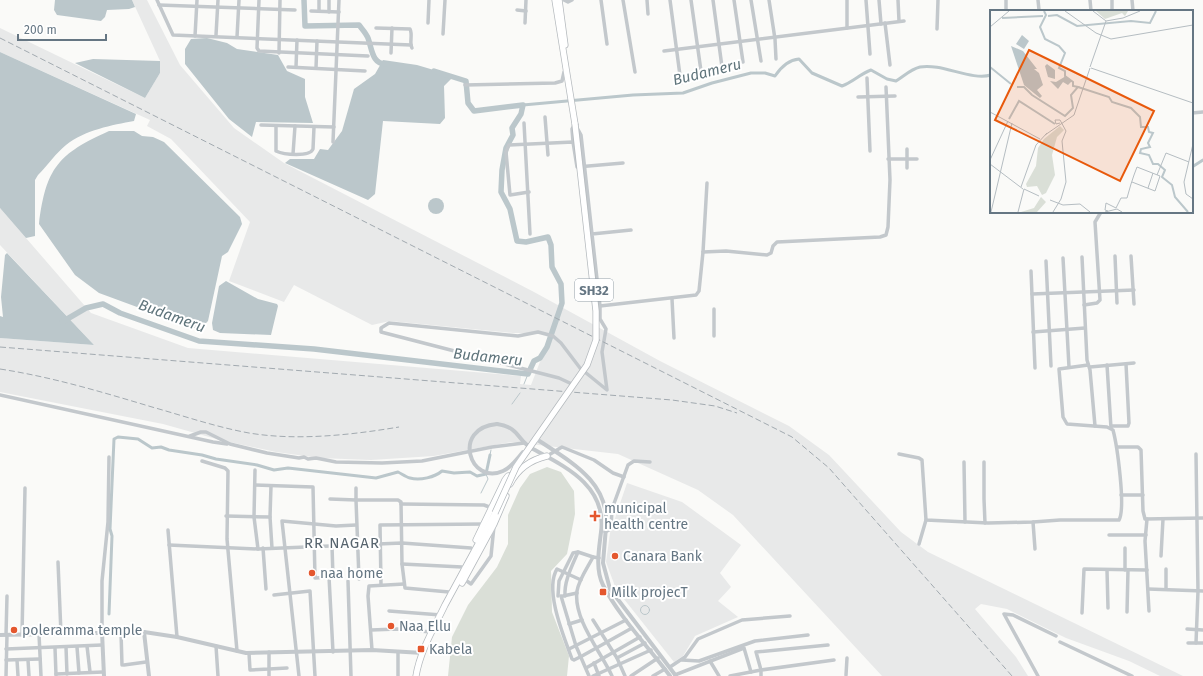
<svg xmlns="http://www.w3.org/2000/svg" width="1203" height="676" font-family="'Fira Sans',sans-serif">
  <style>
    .built { fill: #e8e9e9 }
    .green { fill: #dadfd7 }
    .water { fill: #bbc7cb }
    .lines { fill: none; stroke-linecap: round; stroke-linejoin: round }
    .stream { stroke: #bbc7cb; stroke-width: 1 }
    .canal { stroke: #bbc7cb; stroke-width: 3 }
    .river { stroke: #bbc7cb; stroke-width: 5.5 }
    .primary-casing { stroke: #b5babe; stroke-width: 7 }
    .minor { stroke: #c3c8cc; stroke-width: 3.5 }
    .tertiary { stroke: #c3c8cc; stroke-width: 4 }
    .primary { stroke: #fff; stroke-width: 5.5 }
    .rail { stroke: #a2aab0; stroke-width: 1; stroke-dasharray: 6 3; stroke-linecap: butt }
    .primary-bridge-casing { stroke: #b5babe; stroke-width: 7; stroke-linecap: butt }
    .tertiary-bridge { stroke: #c3c8cc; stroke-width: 4 }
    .primary-bridge { stroke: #fff; stroke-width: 5.5 }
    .poi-dot { fill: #e4572e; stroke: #fff; stroke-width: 1.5 }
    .labels { text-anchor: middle; stroke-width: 4; stroke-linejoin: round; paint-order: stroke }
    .shield { fill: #fff; stroke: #939fa8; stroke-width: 1 }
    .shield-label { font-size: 13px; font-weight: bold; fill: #657683 }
    .poi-label { font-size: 14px; fill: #657683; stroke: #fff; text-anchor: start }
    .water-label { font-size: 15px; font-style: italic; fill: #60757c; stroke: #fff }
    .neighbourhood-label { font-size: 15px; letter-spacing: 1px; fill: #57646e; stroke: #fff }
    .inset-river { fill: none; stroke: #bbc7cb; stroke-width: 2 }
    .inset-road { fill: none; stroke: #b5bdc2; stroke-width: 1 }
    .view { fill: #e8590c; fill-opacity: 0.15; stroke: #e8590c; stroke-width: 2 }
    .inset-edge { fill: none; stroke: #657683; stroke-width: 2 }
  </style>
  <rect width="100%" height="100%" fill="#fafaf8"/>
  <g class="built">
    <polygon points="132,0 147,0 180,65 234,128 284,163 534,292 660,361 789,426 829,455 901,532 928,552 1183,676 1160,676 1129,661 1066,638 1007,609 981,604 975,609 1016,657 1028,676 882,676 733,515 698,490 618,454 512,442 434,456 371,460 319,458 276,452 220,440 163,424 0,392 0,338 94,345 0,245 0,208 91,313 188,348 521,376 520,384 531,385 550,336 536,333 513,333 390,321 372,325 294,285 284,302 229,281 250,222 171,139 147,126 150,120 0,52 0,28 145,98 160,73 160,61"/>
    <polygon points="627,483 682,502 741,545 720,573 731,587 718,601 738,617 695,636 683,656 674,662 616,589 606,562 610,533"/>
  </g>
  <polygon class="green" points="547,467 561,472 574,491 575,514 567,554 551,571 552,612 569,656 567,676 448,676 452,637 468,605 497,567 508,544 508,515 520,488 530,474"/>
  <g class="water">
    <polygon points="55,0 132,0 135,7 129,9 107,10 105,17 101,21 57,15 54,10"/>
    <polygon points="207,38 227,43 237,49 278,55 287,71 305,79 305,97 313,123 256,122 252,137 229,119 185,64 185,49 191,39"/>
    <path d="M 0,52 L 136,114 L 134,121 C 112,125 85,130 66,145 C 56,153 48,165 38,175 L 35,180 L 35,236 L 26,238 L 0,208 Z"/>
    <polygon points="93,59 160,61 160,73 145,98 75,63"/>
    <polygon points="383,60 417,65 454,76 444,86 445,118 440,124 383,121 375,194 368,200 285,163 290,159 314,159 320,149 328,150 342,131 354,89 375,74"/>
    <path d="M 109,131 L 134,131 L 142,136 L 153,137 L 164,142 L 240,217 L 242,224 L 228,252 L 222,256 L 208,321 L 202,327 L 194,328 L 99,293 L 75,275 L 39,224 C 46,168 58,154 109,131 Z"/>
    <circle cx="436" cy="206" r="8"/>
    <polygon points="7,253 94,345 0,338 0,316 3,317 1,297 5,255"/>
    <polygon points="226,281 258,299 277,304 278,306 271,335 220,333 213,330 212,323 219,286"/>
  </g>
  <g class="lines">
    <g class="stream">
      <polyline points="524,384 528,374"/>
      <polyline points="512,404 520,393"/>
      <polyline points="490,455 491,450"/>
      <polyline points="481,493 488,479 486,474"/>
      <circle cx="645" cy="610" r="4.5"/>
    </g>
    <g class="canal">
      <path d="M 523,105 L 633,95 L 683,93 L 712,83 L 751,73 L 765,73 L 775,76 C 781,67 788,60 799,59 L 812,73 L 842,86 C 853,82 860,74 871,70 L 887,79 L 896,81 C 904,76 911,69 920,67 C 942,63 971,81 991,75"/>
      <polyline points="1192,167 1203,160"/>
      <path d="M 109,614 L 112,536 L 110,529 L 114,439 L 118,437 L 138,439 L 152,448 L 161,447 L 169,450 L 202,455 L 216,459 L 257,465 L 274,470 L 288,468 L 376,478 L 398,472 C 402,474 406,477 410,478 C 420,481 435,477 442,471 L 454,473 L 470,472 L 477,476 L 486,474 L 490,455"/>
    </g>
    <g class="river">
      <path d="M 304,0 L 305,26 L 359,25 C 362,29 366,33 368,38 C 372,49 372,65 387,64"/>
      <polyline points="62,322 86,308 103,304 120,313 199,341 314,349 528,374 534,361 540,358 547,347 562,303 561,284 552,267 551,245 548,237 526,242 517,241 510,209 501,192 502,170 506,148 513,135 512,128 521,114 523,105 474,111 468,103 466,81 434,71"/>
    </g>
    <defs>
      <g id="primary">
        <polyline points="555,0 575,124"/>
        <polyline points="559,0 565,45"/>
        <path d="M 510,484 C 518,468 530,460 547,456"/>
        <polyline points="476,540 505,480 508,476 515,475"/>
        <polyline points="462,583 494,524 506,496"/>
        <path d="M 416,676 C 420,651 434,628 445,605 C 462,574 478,544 495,513"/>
      </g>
    </defs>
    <use href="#primary" class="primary-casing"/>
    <g class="minor">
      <polyline points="157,0 173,35 411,45"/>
      <polyline points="259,0 257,48 259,51 368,56"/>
      <polyline points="564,0 568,2 572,0"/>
      <polyline points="601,0 607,44"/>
      <polyline points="623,0 635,72"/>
      <polyline points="647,0 648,14"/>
      <polyline points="670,0 681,83"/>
      <polyline points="691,0 701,71"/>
      <polyline points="713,0 722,67"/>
      <polyline points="734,0 743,62"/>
      <polyline points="751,0 761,61"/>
      <polyline points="769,0 775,39 776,59"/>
      <polyline points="847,0 847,28"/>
      <polyline points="866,0 870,54"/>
      <polyline points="879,0 881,24"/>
      <polyline points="898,0 899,21"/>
      <polyline points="1038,0 1039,10"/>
      <polyline points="1090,0 1091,11"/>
      <polyline points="1112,0 1112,11"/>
      <polyline points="1132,0 1133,11"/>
      <polyline points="159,5 295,10"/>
      <polyline points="517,10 526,11"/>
      <polyline points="311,11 339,12"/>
      <polyline points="319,11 319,0"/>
      <polyline points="1006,11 1006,0"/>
      <polyline points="329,12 329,0"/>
      <polyline points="428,23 429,0"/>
      <polyline points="525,23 526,0"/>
      <polyline points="885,23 890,65"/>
      <path d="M 376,28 L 410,29 C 413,35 409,42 412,48"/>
      <polyline points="937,29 938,0"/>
      <polyline points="443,34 445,0"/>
      <polyline points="216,35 218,0"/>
      <polyline points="195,36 197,0"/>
      <polyline points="237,37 239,0"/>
      <polyline points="664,51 904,21"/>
      <polyline points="279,53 280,0"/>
      <polyline points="391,53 392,28"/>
      <polyline points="288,67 365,71"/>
      <polyline points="296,67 297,40"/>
      <polyline points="316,68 317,41"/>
      <polyline points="867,78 870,151"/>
      <polyline points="465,85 555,83 562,81 564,72 567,70"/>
      <polyline points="858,97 895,96"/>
      <polyline points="1192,113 1203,112"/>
      <polyline points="545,117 548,155"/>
      <polyline points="524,123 530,234"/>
      <polyline points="261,125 334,127"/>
      <path d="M 276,126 L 276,151 C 284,155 310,157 313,149 L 314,127"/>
      <polyline points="333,142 339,0"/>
      <polyline points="573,142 572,129 575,124 581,135 592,234"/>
      <polyline points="293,154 295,126"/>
      <polyline points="888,159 917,159"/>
      <polyline points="907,168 907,149"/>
      <polyline points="529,192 510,195 506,152 509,145 573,142 577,167 623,163"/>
      <polyline points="631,230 592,234 600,306 696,295 699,291 703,252 707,183"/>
      <polyline points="703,252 726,251 767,255 771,253 773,246 777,242 880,237 886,235 888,227 890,180 886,87"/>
      <polyline points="1115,256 1117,303"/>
      <polyline points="1131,256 1134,304"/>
      <polyline points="1082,257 1087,360 1090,370 1095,426"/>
      <polyline points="1063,258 1069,367"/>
      <polyline points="1046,261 1051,366"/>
      <polyline points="1031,271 1035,368"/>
      <polyline points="1032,294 1134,290"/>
      <polyline points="672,299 674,338"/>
      <polyline points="1084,305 1097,303 1100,300 1095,222 1101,212"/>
      <polyline points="1033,332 1085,328"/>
      <polyline points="714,336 714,309"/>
      <polyline points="1107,365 1111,428"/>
      <polyline points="1090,367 1134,363"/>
      <polyline points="574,385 559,378 381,332 381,328 389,323 518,336 538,332 553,336 561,343 580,368 607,390 602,352 606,329 600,319 600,306"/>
      <polyline points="0,395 213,442 227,444"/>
      <polyline points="1112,426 1128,426 1129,423 1126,364"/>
      <polyline points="190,436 201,432 206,432 230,444 267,453 299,458 304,457 308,459 316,458 336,462 382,463 422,461 492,447 524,443"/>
      <polyline points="1117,447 1138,447 1141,450 1143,511 1145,519 1203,518"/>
      <path d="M 899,454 L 919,458 L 922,460 L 926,520 L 988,523 L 1033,522 L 1060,520 L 1119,520 C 1126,508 1117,445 1113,430 L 1107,427 L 1067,424 L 1063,417 L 1059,369 L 1088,365"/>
      <polyline points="547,456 562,447 594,460 613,473 624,477"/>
      <polyline points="202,461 225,468 228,471 227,539 237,651"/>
      <polyline points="964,462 965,522"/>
      <polyline points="984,462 984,499 985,523"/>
      <polyline points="255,470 254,517 258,549"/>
      <polyline points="255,485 313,487 315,578 333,577 332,546"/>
      <polyline points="271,486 270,517 272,548"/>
      <polyline points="1121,495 1143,495"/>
      <polyline points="330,499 356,500 356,488"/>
      <polyline points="401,504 484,505 492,508"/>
      <polyline points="226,516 270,517"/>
      <polyline points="1147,519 1145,541 1149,611"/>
      <polyline points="1033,522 1035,549"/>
      <polyline points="168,530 177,637"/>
      <polyline points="605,532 611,529 612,509 628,465 634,461 650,462"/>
      <polyline points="1109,535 1146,535"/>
      <polyline points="919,544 926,520"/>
      <polyline points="169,545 258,549 402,543 471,548"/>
      <polyline points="263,548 266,589"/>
      <polyline points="1161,556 1163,519"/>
      <path d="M 599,558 L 593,557 C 588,567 579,579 577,591 C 573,619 601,652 612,676"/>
      <polyline points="58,562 61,634"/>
      <polyline points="402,564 462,567"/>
      <polyline points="1107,570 1108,608"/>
      <polyline points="1125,570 1125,548"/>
      <polyline points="329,577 333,652"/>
      <polyline points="359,579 356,500 398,500 401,502 402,564 405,588 449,592"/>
      <polyline points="464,579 471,584 491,556 494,526"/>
      <path d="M 581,580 L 557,569 C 544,590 564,637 572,659 L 574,660 L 582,656 L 632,628"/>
      <polyline points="348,581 351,676"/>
      <polyline points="381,585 380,525 484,524"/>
      <polyline points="1148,589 1203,591"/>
      <polyline points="1166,589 1166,569"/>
      <polyline points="274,595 310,591 315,676"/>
      <polyline points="558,596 559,581 573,553 578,552 593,557"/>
      <polyline points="561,596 576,646 589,676"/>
      <polyline points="563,596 577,593"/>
      <path d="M 565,596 C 564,581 572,566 578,552"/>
      <polyline points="389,611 441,615"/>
      <polyline points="1127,612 1128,570"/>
      <polyline points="1082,613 1084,569 1147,570"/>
      <polyline points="593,620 617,658 625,676"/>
      <polyline points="569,624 582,620"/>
      <polyline points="1187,629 1203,630"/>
      <polyline points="371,630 397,629 431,632"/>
      <polyline points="102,632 102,581 108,522 109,457"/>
      <polyline points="121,632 122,665"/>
      <polyline points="39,634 41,676"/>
      <polyline points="6,635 7,596"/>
      <polyline points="22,635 25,488"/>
      <polyline points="1060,642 1132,676"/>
      <polyline points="1188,643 1203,643"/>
      <polyline points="1196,643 1198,591 1196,454"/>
      <polyline points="87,646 90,672"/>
      <polyline points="216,646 218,676"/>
      <polyline points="66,647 67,674"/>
      <polyline points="77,647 79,673"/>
      <polyline points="55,648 56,675"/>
      <polyline points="6,649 102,645"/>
      <polyline points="569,649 626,620"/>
      <polyline points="372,650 368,596 369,586 404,584"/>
      <polyline points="249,653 250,670 269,669 269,652"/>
      <polyline points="617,658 645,643"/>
      <polyline points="6,660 40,659"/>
      <polyline points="17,660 18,676"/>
      <polyline points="28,660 29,676"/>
      <polyline points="682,660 699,661 755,641 808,635"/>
      <polyline points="710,661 719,676"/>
      <polyline points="594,663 599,676"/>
      <polyline points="124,665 146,662"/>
      <polyline points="670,667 685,657 698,639 742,620 790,616"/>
      <polyline points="586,668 640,637"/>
      <polyline points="56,674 103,672"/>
      <polyline points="675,675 744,648 751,672"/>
      <polyline points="846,675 847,658"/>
      <polyline points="6,676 7,635"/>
      <polyline points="269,676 269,669 287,668"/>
      <polyline points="299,676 282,521 336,526 356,525"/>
      <polyline points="398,676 398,652"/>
      <polyline points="593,676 651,650"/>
      <polyline points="631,676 658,658"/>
      <polyline points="653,676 665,669"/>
      <polyline points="730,676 761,670 756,652 828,645"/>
      <polyline points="761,676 761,670 834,660"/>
      <polyline points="1038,676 1004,614 1013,615 1056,636"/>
    </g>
    <g class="tertiary">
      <path d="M 497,424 C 521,428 516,440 533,449 C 566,467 607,486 601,532 C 599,549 595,569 603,585 C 618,615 650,649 670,676"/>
      <polyline points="606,527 603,563 610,589 676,676"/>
      <polyline points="102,632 104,676"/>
      <polyline points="144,632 149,676"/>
      <polyline points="0,635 144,632 177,637 246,653 372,650 423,653"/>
    </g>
    <use href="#primary" class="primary"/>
    <g class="rail">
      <polyline points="0,38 792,437 829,468 1012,676"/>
      <polyline points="0,347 672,400 715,406 737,413"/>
      <path d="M 0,369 C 52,377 102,392 152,407 C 184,416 216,427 249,433 C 297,441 351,435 399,427"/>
    </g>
    <defs>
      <polyline id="primary-bridge" points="495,513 516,467 587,365 596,340 596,311 575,124"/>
    </defs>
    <use href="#primary-bridge" class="primary-bridge-casing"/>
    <g class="tertiary-bridge">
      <path d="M 497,424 C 451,428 470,486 503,471 C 512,467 517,459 523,452"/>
      <path d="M 535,438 C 569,461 610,481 606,527"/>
    </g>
    <use href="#primary-bridge" class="primary-bridge"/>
  </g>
  <g class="poi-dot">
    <path d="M593 510h4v4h4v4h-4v4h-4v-4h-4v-4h4z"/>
    <circle cx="615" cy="556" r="4"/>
    <circle cx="312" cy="573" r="4"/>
    <rect x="599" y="588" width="8" height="8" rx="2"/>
    <circle cx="391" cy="626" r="4"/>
    <circle cx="14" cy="630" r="4"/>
    <rect x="417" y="645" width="8" height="8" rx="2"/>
  </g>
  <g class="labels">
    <rect class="shield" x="575" y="279" width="38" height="22" rx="3"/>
    <g class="shield-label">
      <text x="594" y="295">SH32</text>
    </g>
    <g class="poi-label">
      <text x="604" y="513">municipal<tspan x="604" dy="16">health centre</tspan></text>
      <text x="623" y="561">Canara Bank</text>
      <text x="320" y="578">naa home</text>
      <text x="611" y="597">Milk projecT</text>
      <text x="399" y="631">Naa Ellu</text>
      <text x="22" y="635">poleramma temple</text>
      <text x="429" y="654">Kabela</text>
    </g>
    <g class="water-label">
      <text transform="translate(707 72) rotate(-14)" y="5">Budameru</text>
      <text transform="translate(172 316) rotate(20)" y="5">Budameru</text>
      <text transform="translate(488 357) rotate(6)" y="5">Budameru</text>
    </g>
    <g class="neighbourhood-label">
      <text x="342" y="548">RR NAGAR</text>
    </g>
  </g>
  <g transform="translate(990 10)">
    <rect width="203" height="203" fill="#fafaf8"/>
    <path d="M 106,1 L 138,1 L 135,6 L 132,3 L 115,9 ZM 70,116 L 74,120 L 67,127 L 62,145 L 65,165 L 56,183 L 52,185 L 47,176 L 37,177 L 36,174 L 46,156 L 48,138 L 54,129 ZM 51,187 L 56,192 L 47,202 L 31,202 L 44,198 Z" fill="#dadfd7"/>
    <path d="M 32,25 L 39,31 L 34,39 L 26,34 ZM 21,36 L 33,41 L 47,59 L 44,59 L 49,63 L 53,75 L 47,80 L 52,86 L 50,88 L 34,75 ZM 57,54 L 65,60 L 65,69 L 58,67 L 55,56 ZM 76,66 L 82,71 L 78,75 L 73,72 L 68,79 L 60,71 L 66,72 Z" fill="#bbc7cb"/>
    <path class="inset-river" d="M 58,6 L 67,5 L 87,16 L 141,11 L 160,13 L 166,1M 12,8 L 53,6M 0,57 L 21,74M 27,77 L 34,77 L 42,85 L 75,106 L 83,98 L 81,85 L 88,77 L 83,76 L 83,72 L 75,66 L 75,61 L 69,58 L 75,43 L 69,36 L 55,29 L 50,17 L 56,5 L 54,1M 88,77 L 119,87 L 122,92 L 141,98 L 150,107 L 151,117 L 158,117 L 159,122 L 163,123 L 158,133 L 160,137 L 151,139 L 150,143 L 159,145 L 163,154 L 168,154 L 175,160 L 172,167 L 182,175 L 185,187 L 198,202M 19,109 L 29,91 L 65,114"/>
    <path class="inset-road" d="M 75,1 L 106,23 L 121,29 L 203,15M 103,1 L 116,11M 116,11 L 133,8 L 150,1M 0,17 L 19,1M 100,57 L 116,11M 101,58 L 203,93M 0,102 L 50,129M 55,125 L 84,105 L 100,58M 203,134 L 194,172 L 196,184 L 203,189M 0,150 L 18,111M 0,154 L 33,179M 167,165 L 176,143 L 199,152M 31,177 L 46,135 L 57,123M 158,178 L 163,163M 34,179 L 49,186M 60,190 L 73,195 L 90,194 L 100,202M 118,201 L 115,200 L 116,193 L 126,198 L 131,188 L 137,188 L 141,174 L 144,165 L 147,157 L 170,166 L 165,181 L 142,172M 1,202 L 22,113M 28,202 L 34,179M 63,202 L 71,189 L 76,172 L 72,131 L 76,121 L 70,110 L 65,110 L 66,114 L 70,113M 115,202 L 127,199 L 132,202"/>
    <path class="view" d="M 39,40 L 164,101 L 130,171 L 5,110 Z"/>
    <rect width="203" height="203" class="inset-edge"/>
  </g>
  <path d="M18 34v6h88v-6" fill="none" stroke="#657683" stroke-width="2"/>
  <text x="24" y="34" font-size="12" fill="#657683" stroke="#ffffff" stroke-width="3" paint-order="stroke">200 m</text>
</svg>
